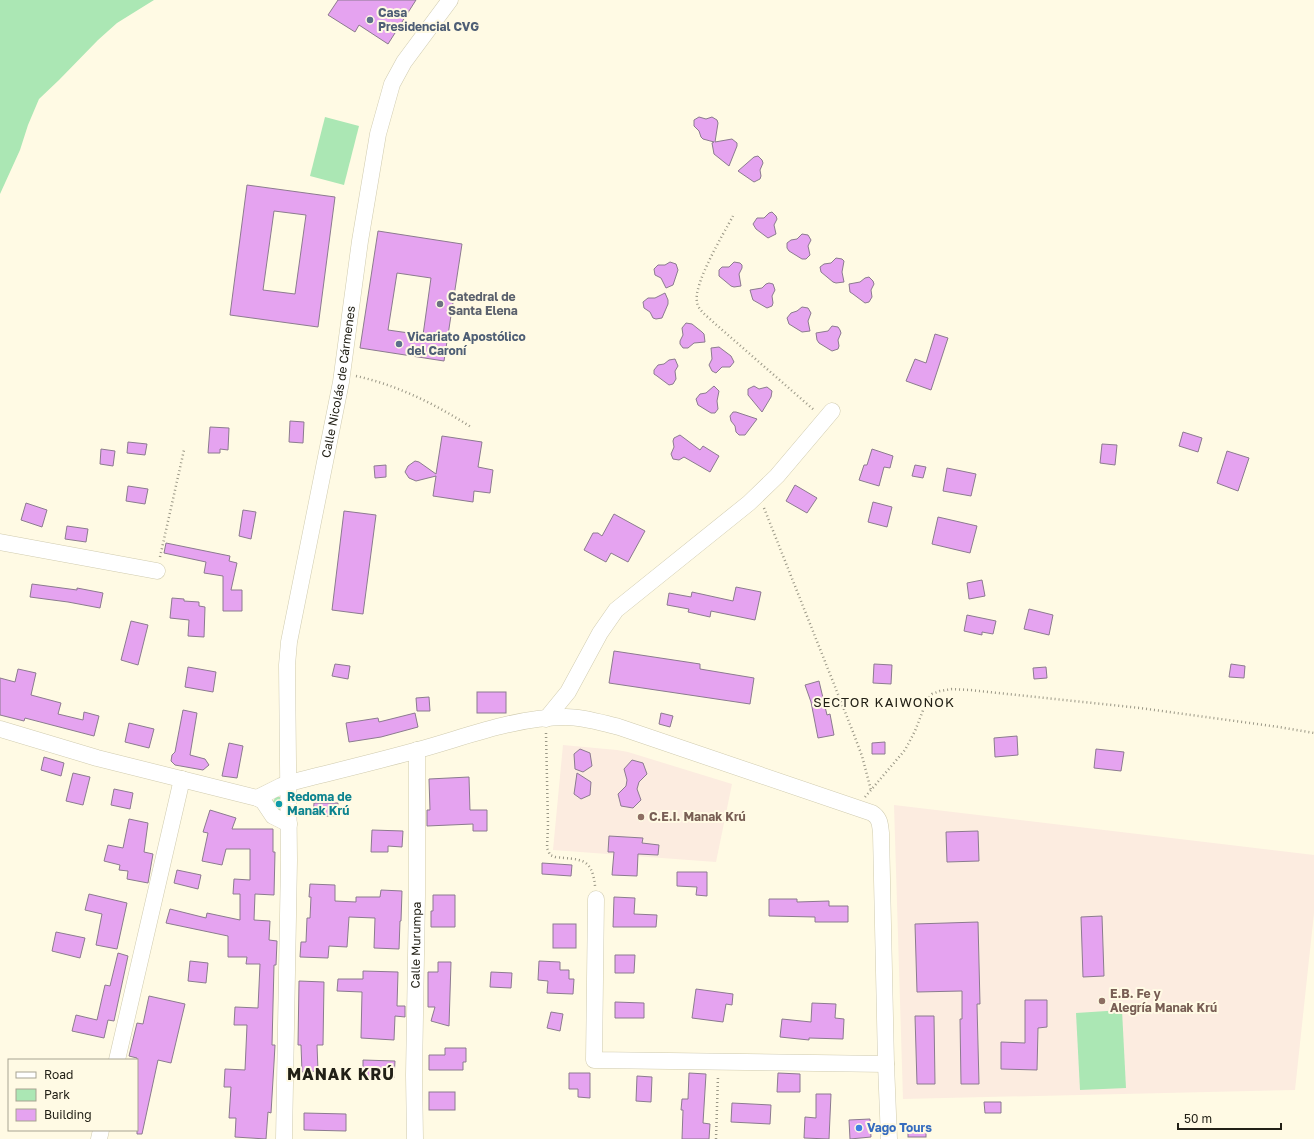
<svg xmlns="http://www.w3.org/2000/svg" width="1314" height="1139" font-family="'Golos Text',sans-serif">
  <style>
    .education { fill: #fcece0 }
    .green { fill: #abe7b4 }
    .building { fill: #e5a3f0; stroke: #8c7b8f; fill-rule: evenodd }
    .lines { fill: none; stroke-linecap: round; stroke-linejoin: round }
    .minor-casing { stroke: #d0cbaf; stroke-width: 17 }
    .path { stroke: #9a9786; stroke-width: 2.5; stroke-dasharray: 1 3; stroke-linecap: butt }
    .minor { stroke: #fff; stroke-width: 16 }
    .service-dot { fill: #5c6f8a; stroke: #fffae4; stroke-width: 1.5 }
    .worship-dot { fill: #6b7280; stroke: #fffae4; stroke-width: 1.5 }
    .culture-dot { fill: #0f9aa8; stroke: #fffae4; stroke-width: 1.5 }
    .education-dot { fill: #8d6e63; stroke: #fffae4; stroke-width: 1.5 }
    .shop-dot { fill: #3f7fe0; stroke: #fffae4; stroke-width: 1.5 }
    .labels { text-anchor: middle; stroke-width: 4; stroke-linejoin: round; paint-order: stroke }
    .service-label { font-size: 12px; font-weight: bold; fill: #4e5e75; stroke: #fffae4; text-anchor: start }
    .worship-label { font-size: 12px; font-weight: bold; fill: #5b616d; stroke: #fffae4; text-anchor: start }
    .street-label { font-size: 12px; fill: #222016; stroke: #fffae4 }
    .culture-label { font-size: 12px; font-weight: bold; fill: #0d838f; stroke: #fffae4; text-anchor: start }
    .education-label { font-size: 12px; font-weight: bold; fill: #785e54; stroke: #fffae4; text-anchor: start }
    .shop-label { font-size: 12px; font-weight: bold; fill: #366cbe; stroke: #fffae4; text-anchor: start }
    .neighbourhood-label { font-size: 13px; letter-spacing: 1px; fill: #222016; stroke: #fffae4 }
    .district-label { font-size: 16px; font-weight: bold; letter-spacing: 1px; fill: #222016; stroke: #fffae4 }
  </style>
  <rect width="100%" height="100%" fill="#fffae4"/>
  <g class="education">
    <polygon points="563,745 617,750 628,752 732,784 716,862 553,850"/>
    <polygon points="894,805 1314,855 1314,913 1295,1090 903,1099"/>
  </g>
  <g class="green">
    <polygon points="0,0 154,0 117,23 98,40 59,80 39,99 28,125 20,150 0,194"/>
    <polygon points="325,117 359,126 344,185 310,176"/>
    <polygon points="276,797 280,797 284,798 285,809 278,812 271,804"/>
    <polygon points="1122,1010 1126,1088 1080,1090 1076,1013"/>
  </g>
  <g class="building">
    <polygon points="338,0 416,0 388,44 359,25 355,32 328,15"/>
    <polygon points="699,117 706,119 712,117 717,120 718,123 715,142 732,139 737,143 737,146 729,166 714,154 712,143 714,142 703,139 701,137 699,131 694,126 694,120"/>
    <polygon points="758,156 762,160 763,163 760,170 761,176 760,179 754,182 738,171 754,157"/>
    <path d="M 247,185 L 335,197 L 318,327 L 230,315 ZM 274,211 L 306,215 L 295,294 L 263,290 Z"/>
    <polygon points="772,212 776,216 777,219 774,225 776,234 768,238 756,229 753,224 757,218 764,218 769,213"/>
    <path d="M 378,231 L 462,244 L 444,361 L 360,348 ZM 397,273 L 431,278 L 423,335 L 388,330 Z"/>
    <polygon points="802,234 808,235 811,240 808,246 810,255 806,259 802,259 789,251 787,248 787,243 791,240 797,239"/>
    <polygon points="836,258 842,259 844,261 842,272 844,282 836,283 833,282 821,272 820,267 824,264 831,263"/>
    <polygon points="670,262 676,264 678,270 673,285 666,288 661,278 655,275 654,269 658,265 665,265"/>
    <polygon points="734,262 740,263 742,265 742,268 739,274 741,286 734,287 731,286 719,276 719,270 722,267 729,267"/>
    <polygon points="869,277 873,281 874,284 871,290 872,297 869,302 865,303 853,294 850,292 849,284 860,282 865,278"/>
    <polygon points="769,283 773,284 775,290 772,296 773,303 772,306 767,308 753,300 752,297 750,290 762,288 766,284"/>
    <polygon points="665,293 668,300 668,304 662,318 656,319 653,318 650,312 644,308 643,302 648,298 655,298"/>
    <polygon points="802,307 808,308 811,313 808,321 810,331 802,332 789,324 787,318 791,313 797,311"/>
    <polygon points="686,323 692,324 702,332 704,334 705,342 694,343 688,348 683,348 680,344 680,341 683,335 682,328"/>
    <polygon points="832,326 838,327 840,330 841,333 838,340 839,346 838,349 832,351 819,343 817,340 816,333 828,331"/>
    <polygon points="935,334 948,338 931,390 906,381 915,359 926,363"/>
    <polygon points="719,347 731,356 734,362 730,367 722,367 716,373 712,371 709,365 712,359 711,348"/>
    <polygon points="675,359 678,366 675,371 676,379 673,384 669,385 657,376 654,374 654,370 658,365 664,364 669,360"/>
    <polygon points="714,386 719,391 717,401 718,409 715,413 711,413 698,405 696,399 700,394 706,393"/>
    <polygon points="754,386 759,389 767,387 772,391 771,397 762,412 748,395 748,389"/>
    <polygon points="733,412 736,412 757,419 745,435 739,435 736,432 735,426 731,421 730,416"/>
    <polygon points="290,421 304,422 303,443 289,442"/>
    <polygon points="210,427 229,428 228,450 220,449 220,453 208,453"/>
    <polygon points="1183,432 1202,438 1198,452 1179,446"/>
    <polygon points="680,435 700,450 703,446 719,456 710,472 684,457 679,460 673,459 671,454 674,447 673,441 674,438"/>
    <polygon points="442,436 482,442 478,467 493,470 490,493 474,491 473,502 433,496 436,476 416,481 409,478 405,472 408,466 415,461 419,462 436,474"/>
    <polygon points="128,442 147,444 145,455 127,453"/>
    <polygon points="1102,444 1117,445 1115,465 1100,463"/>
    <polygon points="101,449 115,451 113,466 100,464"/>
    <polygon points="872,449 893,456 890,468 884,467 879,486 859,480 864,465 867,465"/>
    <polygon points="1227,451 1249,458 1238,491 1217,483"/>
    <polygon points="386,465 386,477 375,478 374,466"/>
    <polygon points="915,465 926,467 923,478 912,476"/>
    <polygon points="947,468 976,474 971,496 943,491"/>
    <polygon points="795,485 817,498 807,513 786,501"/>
    <polygon points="128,486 148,489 145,504 126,501"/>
    <polygon points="873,502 892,507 887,527 868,522"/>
    <polygon points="26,503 47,510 42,527 21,520"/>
    <polygon points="243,510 256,512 251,539 239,536"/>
    <polygon points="344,511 376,515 363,614 332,610"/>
    <polygon points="614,514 645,531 628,562 611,553 606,562 584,550 593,533 598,533 602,536"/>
    <polygon points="938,517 977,526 970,553 932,544"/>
    <polygon points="67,526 88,529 86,542 65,539"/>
    <polygon points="166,543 230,556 229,561 237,563 231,590 242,590 242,611 223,611 223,576 204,573 206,562 164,553"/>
    <polygon points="982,580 985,596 969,599 967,583"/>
    <polygon points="32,584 77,590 77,588 103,593 100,608 68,602 30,597"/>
    <polygon points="736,587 761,592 755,620 711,611 710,617 688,612 689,609 667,605 669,593 691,597 692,592 733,601"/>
    <polygon points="172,598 184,599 184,601 199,602 199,606 205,607 204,637 188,636 189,620 170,618"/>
    <polygon points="1029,609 1053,615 1049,635 1024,629"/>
    <polygon points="967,615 996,621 993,634 982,632 982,635 964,631"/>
    <polygon points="131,621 148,625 138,665 121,660"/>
    <polygon points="614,651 700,664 700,669 754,678 750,704 609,683"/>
    <polygon points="335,664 350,666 348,679 332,676"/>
    <polygon points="874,664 892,665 891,684 873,683"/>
    <polygon points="1231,664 1245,666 1244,678 1229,677"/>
    <polygon points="188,667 216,672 213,692 185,687"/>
    <polygon points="1046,667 1047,678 1034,679 1033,668"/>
    <polygon points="18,669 36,673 31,695 61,703 58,714 83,720 84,712 99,716 94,736 25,718 24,721 0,715 0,678 15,682"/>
    <polygon points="819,681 827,715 830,714 834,735 818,738 811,702 805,685"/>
    <rect x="477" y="692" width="29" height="21"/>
    <polygon points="429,697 430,711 417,711 416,698"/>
    <polygon points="183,710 197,713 190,755 205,759 209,765 203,770 175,765 171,761 172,755 175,752"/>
    <polygon points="415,713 418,727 381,737 349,742 346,723 378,718 379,722"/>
    <polygon points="661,713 673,716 670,727 659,724"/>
    <polygon points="129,723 154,729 149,748 125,742"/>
    <polygon points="1017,736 1018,755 995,757 994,738"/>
    <polygon points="885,742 885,754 872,754 872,743"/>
    <polygon points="229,743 243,746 237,778 222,776"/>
    <polygon points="580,749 590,753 592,766 583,772 575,769 574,754"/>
    <polygon points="1096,749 1124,752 1121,771 1094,768"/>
    <polygon points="44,757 64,763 61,776 41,770"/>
    <polygon points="632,760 643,763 647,774 639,782 637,789 641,800 633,808 621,806 618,794 626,786 627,780 624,769"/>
    <polygon points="73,773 90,777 83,805 66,801"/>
    <polygon points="577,773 591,782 590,795 581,799 574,794"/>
    <polygon points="469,777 470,810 487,810 487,831 473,831 473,824 427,826 427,810 430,810 429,779"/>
    <polygon points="114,789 133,793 130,809 111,805"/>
    <polygon points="314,803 338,803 337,816 313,816"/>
    <polygon points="210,810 236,818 232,829 273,829 273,852 275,852 274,895 255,894 254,920 270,921 269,940 277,941 276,965 274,965 272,1045 275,1045 274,1063 271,1113 268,1112 266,1139 235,1137 236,1118 229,1118 231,1087 224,1087 225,1069 245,1070 247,1025 234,1025 235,1007 258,1008 260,964 246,964 247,957 228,957 228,936 166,923 170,909 206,918 207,913 240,920 240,894 233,894 234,879 250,880 250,849 226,849 222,865 202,861 208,833 203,832"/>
    <polygon points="129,819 148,823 144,852 153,854 148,883 127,879 128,871 119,870 120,865 104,861 108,845 123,848"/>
    <polygon points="372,830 403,831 402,847 388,846 388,852 371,852"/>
    <polygon points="978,831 979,861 947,862 946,832"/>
    <polygon points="609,836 643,838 642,843 659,845 658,855 638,854 637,876 612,875 614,852 608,852"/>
    <polygon points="542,863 572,865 571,876 542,874"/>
    <polygon points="177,870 201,875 198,889 174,883"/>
    <polygon points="677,872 707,872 707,896 696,895 697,887 677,886"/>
    <polygon points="310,884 335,885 335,901 356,902 356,897 380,897 381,890 402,891 401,921 400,921 399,949 374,948 375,918 349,917 347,947 329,946 328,958 300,957 301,942 306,942 307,918 310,918 311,897 309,897"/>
    <polygon points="89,894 127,903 117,949 96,945 102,914 85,910"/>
    <polygon points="433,895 455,895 455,927 431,927 431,911 433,911"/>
    <polygon points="614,897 635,898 634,914 657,915 656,927 613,927"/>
    <polygon points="769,899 797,899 797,902 829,901 829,906 848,906 848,922 815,922 815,917 769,916"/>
    <polygon points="1102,916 1104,976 1083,977 1081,917"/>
    <polygon points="978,922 980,1004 977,1004 979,1084 961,1084 960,1019 962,1019 962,991 917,992 915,924"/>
    <rect x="553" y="924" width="23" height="24"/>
    <polygon points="56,932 85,938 80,958 52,951"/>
    <polygon points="118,953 128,956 114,1021 108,1020 104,1038 72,1031 76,1015 97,1020 105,985 110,986"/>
    <polygon points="615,955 635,955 634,973 615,973"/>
    <polygon points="190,961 208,963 206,983 188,981"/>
    <polygon points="539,961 560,962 560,970 569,970 569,979 574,979 573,994 547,993 548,981 538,980"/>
    <polygon points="438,962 451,962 449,1026 431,1021 435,1007 428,1007 428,972 438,972"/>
    <polygon points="363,971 398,972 397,1006 405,1006 405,1017 395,1016 394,1040 361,1038 362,992 337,991 338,979 363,979"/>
    <polygon points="491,972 512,973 511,988 490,987"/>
    <polygon points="299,981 324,982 323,1045 317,1045 318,1071 302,1072 301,1045 298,1045"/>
    <polygon points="696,989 733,994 732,1005 726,1004 723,1022 692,1018"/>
    <polygon points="149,996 185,1004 171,1063 158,1060 142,1134 137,1134 137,1058 129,1056 137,1023 143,1024"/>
    <polygon points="1025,1000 1047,1000 1047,1027 1038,1028 1037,1070 1001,1069 1001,1042 1025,1043"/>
    <polygon points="615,1002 644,1003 644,1018 615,1018"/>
    <polygon points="812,1003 836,1004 835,1018 844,1019 843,1039 809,1038 809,1040 780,1037 782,1019 811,1022"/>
    <polygon points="551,1012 563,1014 560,1031 547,1028"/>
    <polygon points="915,1016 934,1016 935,1084 917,1084"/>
    <polygon points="445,1048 466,1048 466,1062 463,1062 463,1070 429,1070 429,1055 445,1055"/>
    <polygon points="363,1060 395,1061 394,1078 363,1077"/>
    <polygon points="569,1073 590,1073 590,1098 578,1097 578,1089 569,1089"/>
    <polygon points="689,1073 706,1074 703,1123 710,1124 709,1139 682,1139 683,1110 681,1110 682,1099 688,1099"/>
    <polygon points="778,1073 800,1074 800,1092 777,1092"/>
    <polygon points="637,1076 652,1077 651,1102 636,1101"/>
    <rect x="429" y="1092" width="26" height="18"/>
    <polygon points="816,1094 831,1094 829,1139 804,1138 805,1117 816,1118"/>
    <polygon points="984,1102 1001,1102 1001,1113 985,1113"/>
    <polygon points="732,1103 771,1105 770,1124 731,1122"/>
    <polygon points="304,1113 346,1114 346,1131 304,1130"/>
    <polygon points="870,1119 871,1137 850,1139 849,1120"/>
    <rect x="908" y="1126" width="18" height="11"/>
  </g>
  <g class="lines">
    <defs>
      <g id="minor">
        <polyline points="0,542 157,571"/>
        <polyline points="546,719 568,692 600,633 616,610 749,503 777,476 832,411"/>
        <polyline points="0,729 97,758 257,798 263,801 273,816 289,824"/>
        <path d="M 257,798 L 281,786 L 289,783 C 332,772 375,762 418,750 C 466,737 515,717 566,717 C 584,717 602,723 619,727 L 872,813 C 880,818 880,824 881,833 L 886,1064 L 889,1139"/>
        <polyline points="596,899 594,1060 886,1064"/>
        <polyline points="117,1060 182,779"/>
        <polyline points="99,1139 101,1130"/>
        <path id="s1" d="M 284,1139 L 289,860 L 287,665 L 289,642 L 341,382 L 360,241 L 378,134 L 392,84 L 404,62 L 450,0"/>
        <path id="s2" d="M 415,1139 L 414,1075 L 417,896 L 417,750"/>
      </g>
    </defs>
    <use href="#minor" class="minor-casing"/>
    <g class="path">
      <path d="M 733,216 C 724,233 693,284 697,302 C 698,310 706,315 712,321 L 814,410"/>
      <path d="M 356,376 C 397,385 435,404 471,427"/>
      <polyline points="764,508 853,732 862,756 871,790"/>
      <polyline points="160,557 184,450"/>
      <path d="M 546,733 L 548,825 L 547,848 L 550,855 L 555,857 C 579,860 592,856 595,886"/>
      <polyline points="865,797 905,750 915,731 927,700 932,694 940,691 952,689 970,690 1140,708 1279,727 1314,733"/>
      <polyline points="716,1139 718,1076"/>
    </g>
    <use href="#minor" class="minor"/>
  </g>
  <g class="service-dot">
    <circle cx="370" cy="20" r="4"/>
    <circle cx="399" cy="344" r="4"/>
  </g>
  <circle class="worship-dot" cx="440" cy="304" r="4"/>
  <circle class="culture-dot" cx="279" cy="804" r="4"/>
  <g class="education-dot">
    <circle cx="641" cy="817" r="4"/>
    <circle cx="1102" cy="1001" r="4"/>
  </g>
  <circle class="shop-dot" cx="859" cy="1128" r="4"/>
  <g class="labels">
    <g class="service-label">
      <text x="378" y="17">Casa<tspan x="378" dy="14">Presidencial CVG</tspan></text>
      <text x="407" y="341">Vicariato Apostólico<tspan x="407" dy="14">del Caroní</tspan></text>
    </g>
    <g class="worship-label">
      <text x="448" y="301">Catedral de<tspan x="448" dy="14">Santa Elena</tspan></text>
    </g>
    <g class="street-label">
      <text dy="4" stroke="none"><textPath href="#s1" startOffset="762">Calle Nicolás de Cármenes</textPath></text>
      <text dy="4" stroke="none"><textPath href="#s2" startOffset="194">Calle Murumpa</textPath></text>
    </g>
    <g class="culture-label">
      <text x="287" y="801">Redoma de<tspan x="287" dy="14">Manak Krú</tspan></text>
    </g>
    <g class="education-label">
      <text x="649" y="821">C.E.I. Manak Krú</text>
      <text x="1110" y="998">E.B. Fe y<tspan x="1110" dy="14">Alegría Manak Krú</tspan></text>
    </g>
    <g class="shop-label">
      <text x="867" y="1132">Vago Tours</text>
    </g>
    <g class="neighbourhood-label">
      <text x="884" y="707">SECTOR KAIWONOK</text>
    </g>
    <g class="district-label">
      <text x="341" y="1080">MANAK KRÚ</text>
    </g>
  </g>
  <rect x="8" y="1059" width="130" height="72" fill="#fffae4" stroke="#a7a392"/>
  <rect x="16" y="1072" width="20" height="6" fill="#ffffff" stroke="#a7a392"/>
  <text x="44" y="1079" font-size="12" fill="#222016">Road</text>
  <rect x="16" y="1089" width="20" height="12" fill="#abe7b4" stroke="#a7a392"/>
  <text x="44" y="1099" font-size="12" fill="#222016">Park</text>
  <rect x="16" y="1109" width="20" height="12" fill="#e5a3f0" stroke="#a7a392"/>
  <text x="44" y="1119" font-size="12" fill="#222016">Building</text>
  <path d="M1178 1123v6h103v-6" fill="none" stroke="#222016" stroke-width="2"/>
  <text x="1184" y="1123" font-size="12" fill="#222016" stroke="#fffae4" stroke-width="3" paint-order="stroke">50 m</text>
</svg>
